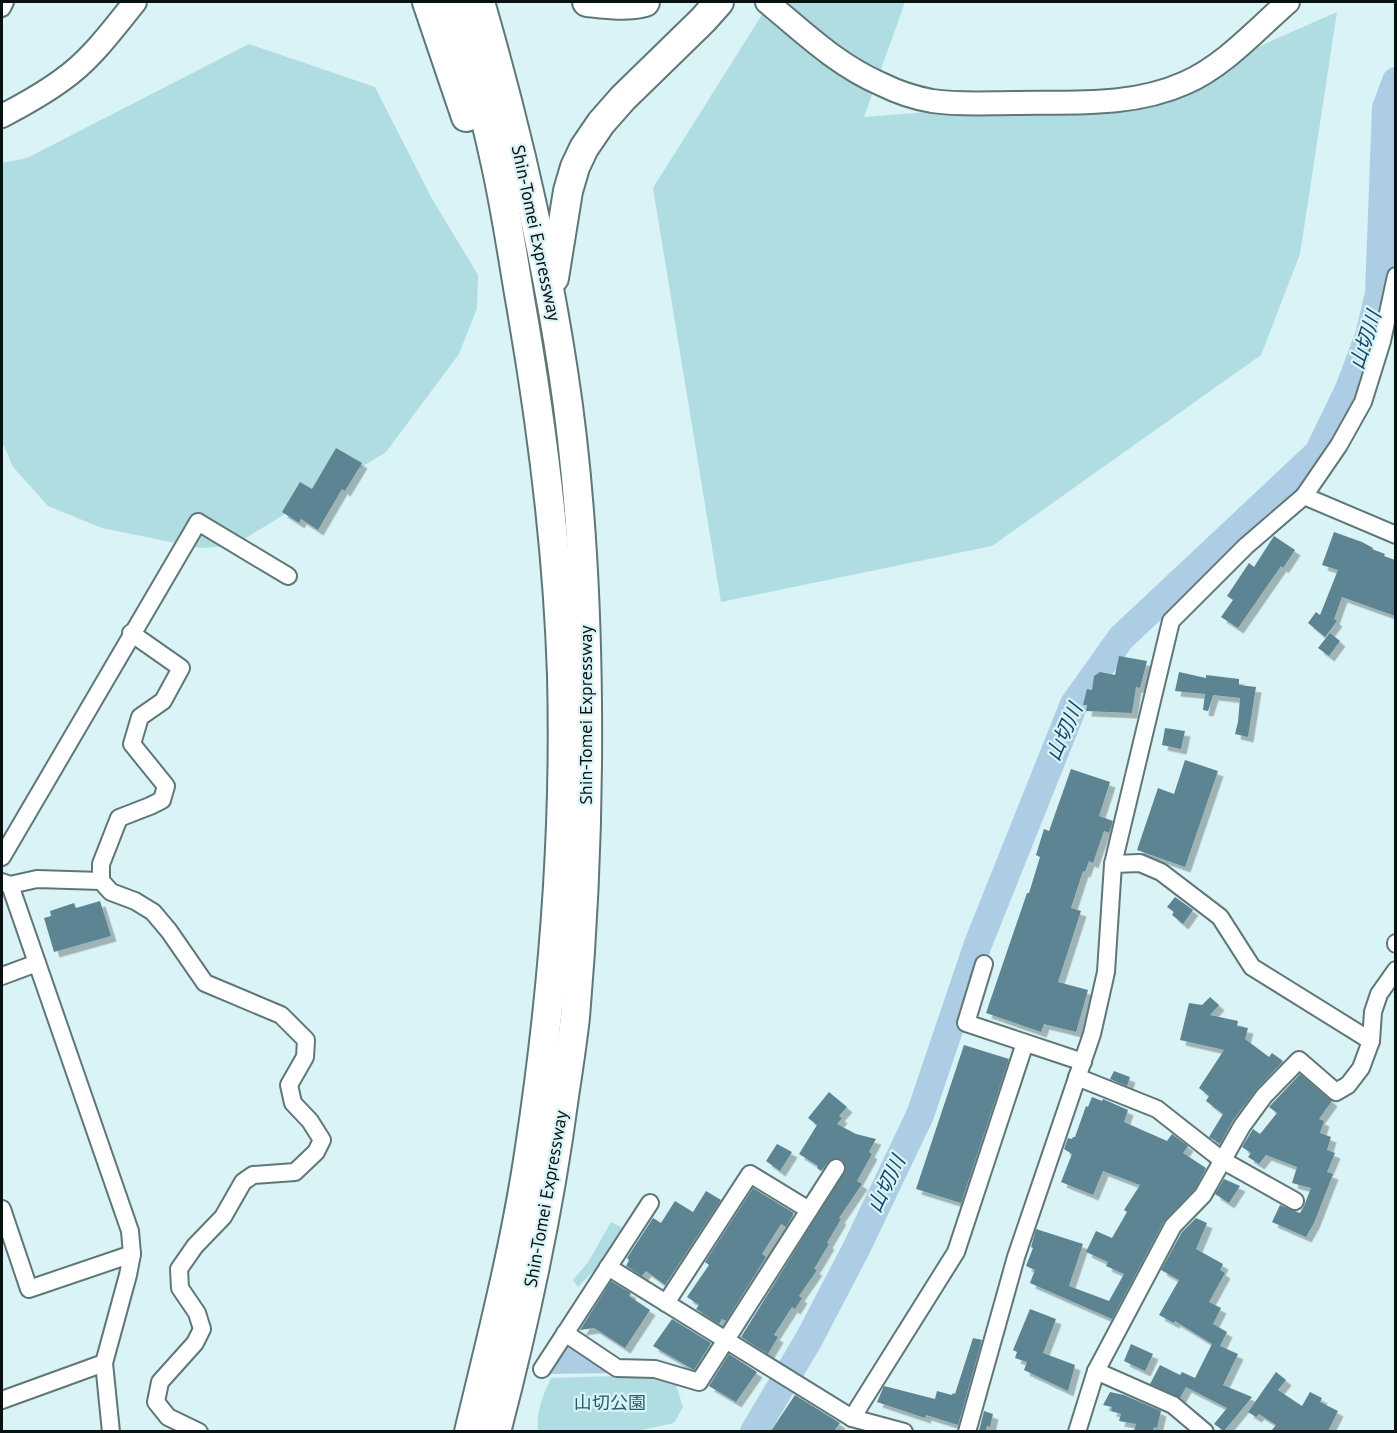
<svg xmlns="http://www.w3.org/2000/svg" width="1397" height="1433" font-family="'PT Sans','Noto Sans JP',sans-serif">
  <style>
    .green { fill: #b0dde2 }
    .water { fill: #adcde5 }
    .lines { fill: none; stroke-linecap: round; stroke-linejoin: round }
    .river { stroke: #adcde5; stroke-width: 28 }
    .building { fill: #5d8492; filter: url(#shadow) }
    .street-casing { stroke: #607779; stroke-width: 20 }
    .secondary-casing { stroke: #607779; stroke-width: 26 }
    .highway-casing { stroke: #607779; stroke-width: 32 }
    .street { stroke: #fff; stroke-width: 16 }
    .secondary { stroke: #fff; stroke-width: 22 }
    .highway { stroke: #fff; stroke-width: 28 }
    .labels { text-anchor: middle; stroke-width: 4.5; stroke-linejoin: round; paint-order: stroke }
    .street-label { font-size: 18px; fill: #091212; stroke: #d9f3f6 }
    .park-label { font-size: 18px; fill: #236167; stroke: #d9f3f6 }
    .water-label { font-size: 20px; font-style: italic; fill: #104667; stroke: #d9f3f6 }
  </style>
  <defs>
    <filter id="shadow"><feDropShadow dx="5.5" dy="5.5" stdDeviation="0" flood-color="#0004"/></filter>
  </defs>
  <rect width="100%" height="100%" fill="#d9f3f6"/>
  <g class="green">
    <polygon points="770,2 905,2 864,117 1149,95 1337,12 1300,254 1261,355 992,546 721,602 653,188"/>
    <polygon points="249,44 375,87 431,197 478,275 477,308 459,354 386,452 233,546 200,548 102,528 48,506 13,467 2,441 2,163 27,158"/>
    <polygon points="611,1222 626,1230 610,1254 578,1287 573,1280 589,1261"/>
    <path d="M 645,1375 L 675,1382 L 683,1407 L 674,1423 L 637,1431 L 538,1431 C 536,1412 543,1395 551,1378 Z"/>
  </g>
  <polygon class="water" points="573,1346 613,1373 548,1374 564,1349"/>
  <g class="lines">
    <polyline class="river" points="754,1432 809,1339 857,1247 920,1115 978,944 1074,704 1121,638 1318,453 1349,389 1369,336 1379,294 1386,108 1396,81"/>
  </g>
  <g class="building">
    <polygon points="336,448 362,463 345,491 342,489 318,530 301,519 299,523 282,512 300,482 312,489"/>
    <polygon points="1334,532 1362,542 1373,548 1372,549 1385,554 1384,556 1395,560 1395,616 1342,597 1334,619 1337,621 1325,637 1308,623 1316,612 1320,615 1338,570 1322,565"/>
    <polygon points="1274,536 1295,550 1283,568 1281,566 1238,628 1221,617 1233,600 1227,596 1249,563 1254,567"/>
    <polygon points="1330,633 1340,641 1329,656 1318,648"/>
    <polygon points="1119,656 1147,661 1140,688 1136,687 1132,713 1086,711 1087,705 1083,705 1087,689 1092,690 1094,676 1100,672 1115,675"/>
    <polygon points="1179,672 1206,678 1206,675 1239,679 1239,685 1256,687 1248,737 1235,734 1238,722 1240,698 1213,695 1208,711 1203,710 1205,694 1175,691"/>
    <polygon points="1165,728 1185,731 1181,749 1162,745"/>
    <polygon points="1185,760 1218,771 1185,867 1137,850 1158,788 1174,794"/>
    <polygon points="1071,769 1110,782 1099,816 1113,821 1109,833 1104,831 1093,863 1089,861 1085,872 1083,871 1071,908 1081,911 1058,982 1088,990 1076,1032 1044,1024 1041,1032 986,1013 1027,893 1029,893 1040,857 1036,855 1044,829 1049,831"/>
    <polygon points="1175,897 1193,910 1183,924 1172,915 1174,912 1167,907"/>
    <polygon points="100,901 111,936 54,952 44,918 51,916 50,911 74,903 76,908"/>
    <polygon points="1210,997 1219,1005 1210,1015 1238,1021 1237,1026 1248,1028 1245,1039 1269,1057 1272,1053 1283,1061 1256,1090 1233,1120 1220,1144 1209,1137 1223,1114 1206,1101 1209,1096 1199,1088 1224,1050 1180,1040 1189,1003 1202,1005"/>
    <polygon points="964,1045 1009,1059 961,1203 916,1189"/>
    <polygon points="1114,1071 1130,1077 1127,1086 1110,1079"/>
    <polygon points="1300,1074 1332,1101 1319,1119 1324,1121 1320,1133 1331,1137 1327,1150 1335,1153 1327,1172 1333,1174 1314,1223 1306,1237 1272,1222 1280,1205 1300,1213 1304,1206 1311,1188 1292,1183 1297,1167 1266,1155 1259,1164 1248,1157 1251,1153 1242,1147 1253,1129 1260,1134 1277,1113 1269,1107"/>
    <polygon points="829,1092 847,1107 839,1116 842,1118 837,1124 856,1134 876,1139 869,1152 872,1154 857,1181 862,1184 839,1218 841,1219 827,1243 829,1244 814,1269 817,1270 799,1296 802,1298 795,1309 792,1307 774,1335 778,1337 768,1354 741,1337 846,1169 842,1160 836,1158 828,1162 821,1171 817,1168 818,1166 799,1154 817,1125 808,1118"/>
    <polygon points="1092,1097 1102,1101 1103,1099 1128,1110 1124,1122 1167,1141 1172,1134 1188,1146 1183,1153 1206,1168 1195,1189 1164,1221 1112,1319 1030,1283 1035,1270 1026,1266 1033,1248 1031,1247 1036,1229 1083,1244 1069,1286 1109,1301 1124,1274 1106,1266 1108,1262 1086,1252 1096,1231 1112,1238 1127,1212 1124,1210 1140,1185 1103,1171 1093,1195 1061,1182 1072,1154 1064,1149 1068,1138 1072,1139 1073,1137 1075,1137 1086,1106 1088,1107"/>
    <polygon points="777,1144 792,1152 780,1171 766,1161"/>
    <polygon points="1224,1179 1240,1186 1229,1203 1215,1194"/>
    <polygon points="753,1188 794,1213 786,1227 781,1224 762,1254 766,1257 726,1321 722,1319 719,1324 696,1309 699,1305 687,1297 709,1265 705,1262"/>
    <polygon points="706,1191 721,1200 665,1285 646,1271 642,1276 626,1266 629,1260 627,1258 653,1218 661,1223 675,1201 693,1212"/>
    <polygon points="1196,1218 1207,1223 1196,1249 1223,1264 1220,1270 1225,1273 1209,1302 1221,1308 1213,1324 1227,1332 1220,1346 1238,1354 1223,1385 1252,1397 1224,1431 1214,1424 1227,1408 1186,1387 1180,1398 1150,1384 1160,1365 1180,1375 1182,1372 1195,1378 1212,1344 1175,1321 1174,1323 1159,1315 1179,1280 1161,1270 1182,1232"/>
    <polygon points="611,1281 631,1293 629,1296 650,1310 625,1348 594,1328 580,1330"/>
    <polygon points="1030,1309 1056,1319 1043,1353 1075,1365 1068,1391 1024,1370 1027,1362 1015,1358 1017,1352 1013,1350"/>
    <polygon points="672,1319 711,1343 694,1370 653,1346"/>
    <polygon points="973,1338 982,1340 958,1425 926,1415 925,1418 877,1402 884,1386 935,1399 937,1391 952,1395 953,1393 955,1394"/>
    <polygon points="1131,1344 1153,1354 1145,1371 1124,1361"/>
    <polygon points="729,1354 757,1372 736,1402 709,1386"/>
    <polygon points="1276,1372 1286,1380 1278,1390 1302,1406 1310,1392 1322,1398 1320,1402 1338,1411 1328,1431 1271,1431 1276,1425 1259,1414 1256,1417 1248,1412"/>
    <polygon points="1110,1392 1124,1395 1161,1411 1157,1428 1154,1427 1153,1431 1134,1431 1136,1424 1119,1421 1121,1414 1111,1411 1112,1407 1103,1405"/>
    <polygon points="795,1395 840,1423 834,1431 771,1431"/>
    <polygon points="984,1411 993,1414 990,1427 987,1426 986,1431 979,1431"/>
  </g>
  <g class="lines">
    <defs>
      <g id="street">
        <polyline points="2,8 5,2"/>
        <polyline points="1304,496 1396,535"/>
        <polyline points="131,633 181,668 163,701 140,717 132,744 166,786 162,800 150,806 119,818 101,864 101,881 111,892 135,901 153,912 169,931 205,983 281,1015 306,1040 305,1057 289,1085 293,1103 310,1121 322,1140 316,1152 295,1172 253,1175 243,1182 223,1217 195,1246 179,1269 180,1288 197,1313 202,1329 195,1343 160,1382 156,1402 168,1417 199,1432"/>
        <polyline points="2,857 198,522 288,576"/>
        <polyline points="1113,864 1140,863 1161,872 1220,917 1252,967 1371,1041"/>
        <polyline points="2,882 10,885 130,1231 132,1254 128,1275 104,1363 111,1432"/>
        <polyline points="10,885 37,879 101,881"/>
        <polyline points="1396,943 1396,944"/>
        <polyline points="984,964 966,1023 1083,1062"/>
        <polyline points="2,976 37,963"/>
        <polyline points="1077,1077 1157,1109 1222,1160 1295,1201"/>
        <polyline points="2,1209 29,1289 132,1254"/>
        <polyline points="608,1267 852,1418 904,1432"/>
        <polyline points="666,1303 750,1174 809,1210"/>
        <polyline points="565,1333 617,1368 655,1369 699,1382 836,1168"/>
        <polyline points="542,1369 650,1203"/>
        <polyline points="1096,1371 1173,1405 1205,1432"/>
        <polyline points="2,1400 104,1363"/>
        <polyline points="852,1418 956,1252 1025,1043"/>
        <polyline points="967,1432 1016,1257 1092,1034 1106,972 1113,864 1171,621 1246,546 1304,496 1339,445 1363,402 1382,341 1396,276"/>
        <polyline points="1077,1432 1096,1371 1173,1226 1203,1195 1242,1126 1264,1096 1299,1060 1336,1092 1348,1085 1361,1068 1371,1041 1373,1012 1379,994 1396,970"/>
      </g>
      <g id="secondary">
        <path d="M 767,2 C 803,32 837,65 881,84 C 897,92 915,98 932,101 C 959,105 987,103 1014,103 C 1071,102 1132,107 1185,83 C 1224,66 1256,30 1288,2"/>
        <path d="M 2,116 C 23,105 43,94 62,80 C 91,60 113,29 135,2"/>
      </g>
      <g id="highway">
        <polyline points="427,2 466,117"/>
        <path d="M 453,2 C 468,53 483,104 494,156 C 505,203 512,252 520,299 C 542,424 558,549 562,675 C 566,835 553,997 529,1154 C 515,1248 491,1340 469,1432"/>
        <path d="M 480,2 C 515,123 544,246 563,371 C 580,481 586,593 587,704 C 588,809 584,913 575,1017 C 572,1044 568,1070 564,1096 C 549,1210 525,1321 496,1432"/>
        <path d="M 587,2 C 606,4 626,7 645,2"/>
        <polyline points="554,278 568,191 575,167 584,148 601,123 623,98 703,20 719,2"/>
      </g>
    </defs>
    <use href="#street" class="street-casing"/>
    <use href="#secondary" class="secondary-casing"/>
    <use href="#highway" class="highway-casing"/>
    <use href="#street" class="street"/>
    <use href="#secondary" class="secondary"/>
    <use href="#highway" class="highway"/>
  </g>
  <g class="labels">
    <g class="street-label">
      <text transform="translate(536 233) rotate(78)" y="6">Shin-Tomei Expressway</text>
      <text transform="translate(586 715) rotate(-90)" y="6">Shin-Tomei Expressway</text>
      <text transform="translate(546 1199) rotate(-80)" y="6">Shin-Tomei Expressway</text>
    </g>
    <g class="park-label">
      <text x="610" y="1409">山切公園</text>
    </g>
    <g class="water-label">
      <text transform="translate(1365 340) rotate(-72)" y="7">山切川</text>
      <text transform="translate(1064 732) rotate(-66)" y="7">山切川</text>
      <text transform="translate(886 1184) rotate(-64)" y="7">山切川</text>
    </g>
  </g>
  <rect width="1397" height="1433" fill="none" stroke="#091212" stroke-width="6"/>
</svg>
